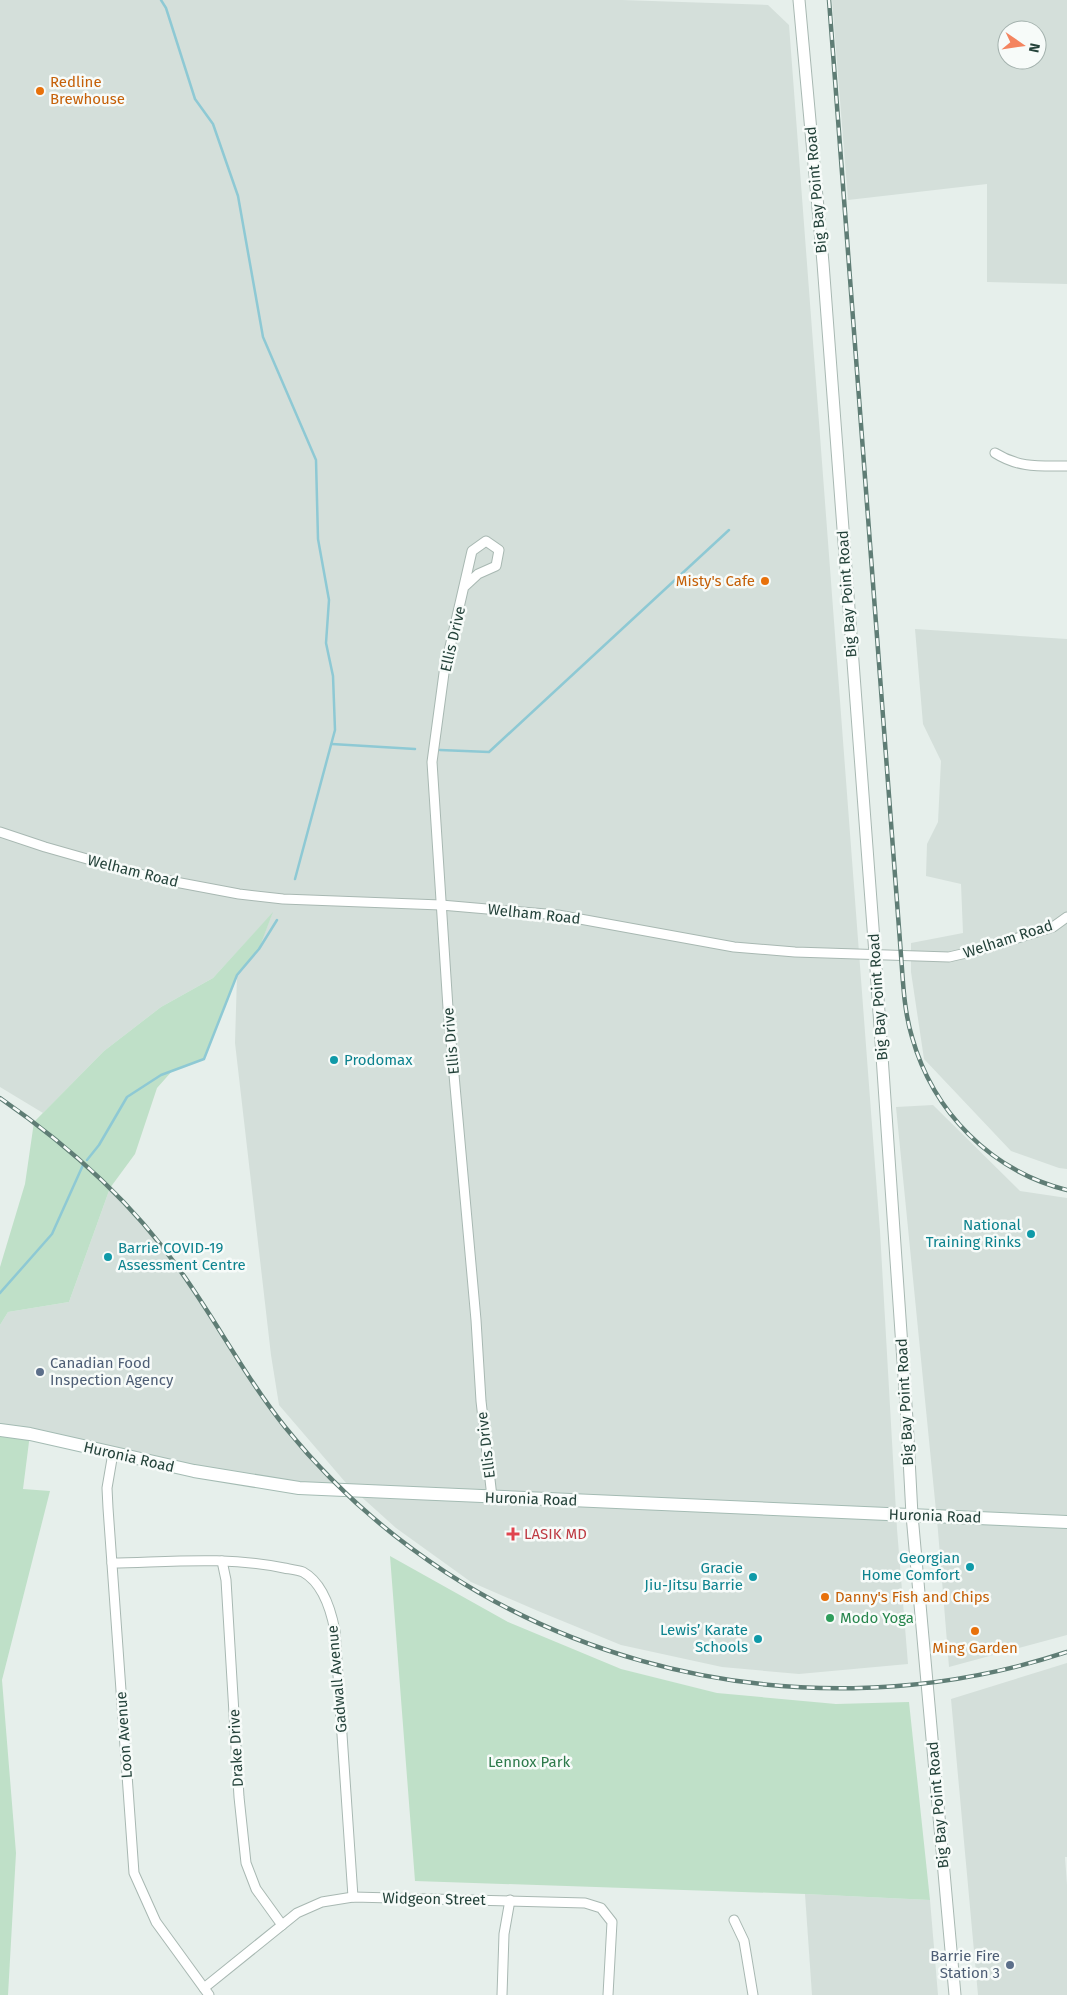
<svg xmlns="http://www.w3.org/2000/svg" width="1067" height="1995" font-family="'Fira Sans',sans-serif">
  <style>
    .built { fill: #d4dfda; fill-rule: evenodd }
    .green { fill: #bfe0c8 }
    .lines { fill: none; stroke-linecap: round; stroke-linejoin: round }
    .stream { stroke: #8ec9d4; stroke-width: 2.5 }
    .minor-casing { stroke: #a8b8b2; stroke-width: 11 }
    .tertiary-casing { stroke: #a8b8b2; stroke-width: 13 }
    .secondary-casing { stroke: #a4bbb3; stroke-width: 14 }
    .minor { stroke: #fff; stroke-width: 9 }
    .tertiary { stroke: #fff; stroke-width: 11 }
    .secondary { stroke: #fff; stroke-width: 12 }
    .rail-casing { stroke: #5f7d75; stroke-width: 4.5 }
    .rail { stroke: #f7fbf9; stroke-width: 2.5; stroke-dasharray: 8; stroke-linecap: butt }
    .food-dot { fill: #e8710a; stroke: #f7fbf9; stroke-width: 2 }
    .culture-dot { fill: #0f9aa8; stroke: #f7fbf9; stroke-width: 2 }
    .service-dot { fill: #5c6f8a; stroke: #f7fbf9; stroke-width: 2 }
    .health-dot { fill: #e0444e; stroke: #f7fbf9; stroke-width: 2 }
    .leisure-dot { fill: #2e9e5b; stroke: #f7fbf9; stroke-width: 2 }
    .labels { text-anchor: middle; stroke-width: 5; stroke-linejoin: round; paint-order: stroke }
    .food-label { font-size: 15px; fill: #c56008; stroke: #f7fbf9; text-anchor: start }
    .street-label { font-size: 15px; fill: #24423a; stroke: #f7fbf9 }
    .culture-label { font-size: 15px; fill: #0d838f; stroke: #f7fbf9; text-anchor: end }
    .service-label { font-size: 15px; fill: #4e5e75; stroke: #f7fbf9; text-anchor: start }
    .health-label { font-size: 15px; fill: #be3a42; stroke: #f7fbf9; text-anchor: start }
    .leisure-label { font-size: 15px; fill: #27864d; stroke: #f7fbf9; text-anchor: start }
    .park-label { font-size: 15px; fill: #2d7a4b; stroke: #f7fbf9 }
  </style>
  <rect width="100%" height="100%" fill="#e6efeb"/>
  <g class="built">
    <polygon points="0,0 622,0 768,5 789,25 880,1231 897,1529 908,1664 799,1674 722,1667 621,1645 538,1611 471,1582 396,1528 346,1483 279,1405 271,1355 235,1043 237,975 259,948 272,914 213,978 161,1007 104,1051 43,1113 0,1087"/>
    <path d="M 832,0 L 1067,0 L 1067,284 L 987,282 L 987,184 L 848,200 ZM 1007,30 L 1037,30 L 1037,60 L 1007,60 Z"/>
    <polygon points="915,629 1067,639 1067,1169 1059,1168 1011,1151 924,1059 911,972 911,943 963,933 961,884 926,876 927,844 938,822 941,761 923,724"/>
    <polygon points="933,1105 1020,1191 1067,1198 1067,1635 949,1667 938,1531 896,1107"/>
    <polygon points="110,1188 137,1216 178,1268 253,1383 286,1428 343,1490 299,1488 0,1430 0,1325 8,1312 69,1302"/>
    <polygon points="1067,1663 1067,1857 1065,1857 1067,1885 1067,1995 978,1995 951,1699"/>
    <polygon points="805,1894 930,1900 938,1995 812,1995"/>
  </g>
  <g class="green">
    <polygon points="273,912 259,949 237,975 204,1059 173,1070 157,1088 135,1154 110,1188 69,1302 8,1312 0,1325 0,1267 25,1184 34,1122 104,1051 161,1007 213,978"/>
    <polygon points="0,1430 30,1434 23,1489 50,1491 2,1680 16,1853 8,1995 0,1995"/>
    <polygon points="390,1556 508,1622 621,1669 717,1693 836,1704 909,1702 930,1900 805,1894 415,1881"/>
  </g>
  <g class="lines">
    <g class="stream">
      <polyline points="161,0 166,8 195,99 213,124 238,196 263,337 316,460 318,539 329,600 326,643 333,676 335,730 295,879"/>
      <polyline points="332,744 415,749"/>
      <polyline points="440,750 489,752 729,530"/>
      <polyline points="87,1160 99,1145 127,1097 161,1075 204,1059 237,975 259,949 277,920"/>
      <polyline points="0,1293 52,1234 83,1165"/>
    </g>
    <defs>
      <g id="minor">
        <path d="M 995,453 C 1019,468 1039,466 1067,466"/>
        <polyline points="464,587 478,574 496,566 499,550 486,541 472,551 444,673 432,762 448,1008 476,1320 481,1401 492,1497"/>
        <polyline points="0,832 45,847 154,878 239,894 283,899 441,905 558,915 734,947 795,952 949,957 979,950 1053,927 1067,917"/>
        <polyline points="113,1453 107,1488 108,1508 134,1873 156,1922 209,1995"/>
        <polyline points="222,1561 226,1580 239,1797 246,1863 256,1889 282,1925"/>
        <path d="M 112,1563 C 169,1562 228,1556 284,1568 C 289,1569 298,1570 303,1572 C 323,1583 331,1610 335,1631 L 353,1897"/>
        <polyline points="734,1920 744,1941 753,1995"/>
        <polyline points="204,1988 297,1913 322,1902 353,1897 585,1903 601,1908 612,1922 608,1995"/>
        <polyline points="502,1995 504,1934 510,1900"/>
      </g>
      <polyline id="tertiary" points="799,0 823,263 875,954 907,1420 912,1515 955,1995"/>
      <polyline id="secondary" points="0,1430 30,1434 194,1471 299,1488 1067,1522"/>
    </defs>
    <use href="#minor" class="minor-casing"/>
    <use href="#tertiary" class="tertiary-casing"/>
    <use href="#secondary" class="secondary-casing"/>
    <use href="#minor" class="minor"/>
    <use href="#tertiary" class="tertiary"/>
    <use href="#secondary" class="secondary"/>
    <defs>
      <g id="rail">
        <path d="M 829,0 L 901,955 C 903,982 904,1011 912,1037 C 933,1112 991,1171 1067,1190"/>
        <path d="M 0,1098 C 68,1145 131,1201 179,1269 C 216,1320 245,1377 285,1427 C 471,1658 787,1744 1067,1652"/>
      </g>
    </defs>
    <use href="#rail" class="rail-casing"/>
    <use href="#rail" class="rail"/>
  </g>
  <g class="food-dot">
    <circle cx="40" cy="91" r="5"/>
    <circle cx="765" cy="581" r="5"/>
    <circle cx="825" cy="1597" r="5"/>
    <circle cx="975" cy="1631" r="5"/>
  </g>
  <g class="culture-dot">
    <circle cx="334" cy="1060" r="5"/>
    <circle cx="1031" cy="1234" r="5"/>
    <circle cx="108" cy="1257" r="5"/>
    <circle cx="970" cy="1567" r="5"/>
    <circle cx="753" cy="1577" r="5"/>
    <circle cx="758" cy="1639" r="5"/>
  </g>
  <g class="service-dot">
    <circle cx="40" cy="1372" r="5"/>
    <circle cx="1010" cy="1965" r="5"/>
  </g>
  <path class="health-dot" d="M510.5 1526.5h5v5h5v5h-5v5h-5v-5h-5v-5h5z"/>
  <circle class="leisure-dot" cx="830" cy="1618" r="5"/>
  <g class="labels">
    <g class="food-label">
      <text x="50" y="87">Redline<tspan x="50" dy="17">Brewhouse</tspan></text>
      <text x="755" y="586" text-anchor="end">Misty's Cafe</text>
      <text x="835" y="1602">Danny's Fish and Chips</text>
      <text x="975" y="1653" text-anchor="middle">Ming Garden</text>
    </g>
    <g class="street-label">
      <text transform="translate(816 190) rotate(-95)" y="5">Big Bay Point Road</text>
      <text transform="translate(847 594) rotate(-94)" y="5">Big Bay Point Road</text>
      <text transform="translate(453 639) rotate(-77)" y="5">Ellis Drive</text>
      <text transform="translate(133 871) rotate(14)" y="5">Welham Road</text>
      <text transform="translate(534 914) rotate(6)" y="5">Welham Road</text>
      <text transform="translate(1008 939) rotate(-18)" y="5">Welham Road</text>
      <text transform="translate(878 997) rotate(-94)" y="5">Big Bay Point Road</text>
      <text transform="translate(451 1041) rotate(-95)" y="5">Ellis Drive</text>
      <text transform="translate(905 1402) rotate(-93)" y="5">Big Bay Point Road</text>
      <text transform="translate(486 1445) rotate(-97)" y="5">Ellis Drive</text>
      <text transform="translate(129 1457) rotate(13)" y="5">Huronia Road</text>
      <text transform="translate(531 1499) rotate(2)" y="5">Huronia Road</text>
      <text transform="translate(935 1516) rotate(2)" y="5">Huronia Road</text>
      <text transform="translate(337 1679) rotate(-95)" y="5">Gadwall Avenue</text>
      <text transform="translate(124 1735) rotate(-94)" y="5">Loon Avenue</text>
      <text transform="translate(236 1748) rotate(-93)" y="5">Drake Drive</text>
      <text transform="translate(938 1805) rotate(-95)" y="5">Big Bay Point Road</text>
      <text transform="translate(434 1899) rotate(1)" y="5">Widgeon Street</text>
    </g>
    <g class="culture-label">
      <text x="344" y="1065" text-anchor="start">Prodomax</text>
      <text x="1021" y="1230">National<tspan x="1021" dy="17">Training Rinks</tspan></text>
      <text x="118" y="1253" text-anchor="start">Barrie COVID-19<tspan x="118" dy="17">Assessment Centre</tspan></text>
      <text x="960" y="1563">Georgian<tspan x="960" dy="17">Home Comfort</tspan></text>
      <text x="743" y="1573">Gracie<tspan x="743" dy="17">Jiu-Jitsu Barrie</tspan></text>
      <text x="748" y="1635">Lewis’ Karate<tspan x="748" dy="17">Schools</tspan></text>
    </g>
    <g class="service-label">
      <text x="50" y="1368">Canadian Food<tspan x="50" dy="17">Inspection Agency</tspan></text>
      <text x="1000" y="1961" text-anchor="end">Barrie Fire<tspan x="1000" dy="17">Station 3</tspan></text>
    </g>
    <g class="health-label">
      <text x="524" y="1539">LASIK MD</text>
    </g>
    <g class="leisure-label">
      <text x="840" y="1623">Modo Yoga</text>
    </g>
    <g class="park-label">
      <text x="529" y="1767">Lennox Park</text>
    </g>
  </g>
  <g transform="translate(1022 45) rotate(103)"><circle r="24" fill="#f7fbf9" stroke="#a3b1ad"/>
  <path d="M0-4L9 19L0 12L-9 19Z" fill="#f4845f"/>
  <text y="-8" font-size="14" font-weight="bold" text-anchor="middle" fill="#24423a">N</text>
  </g>
</svg>
